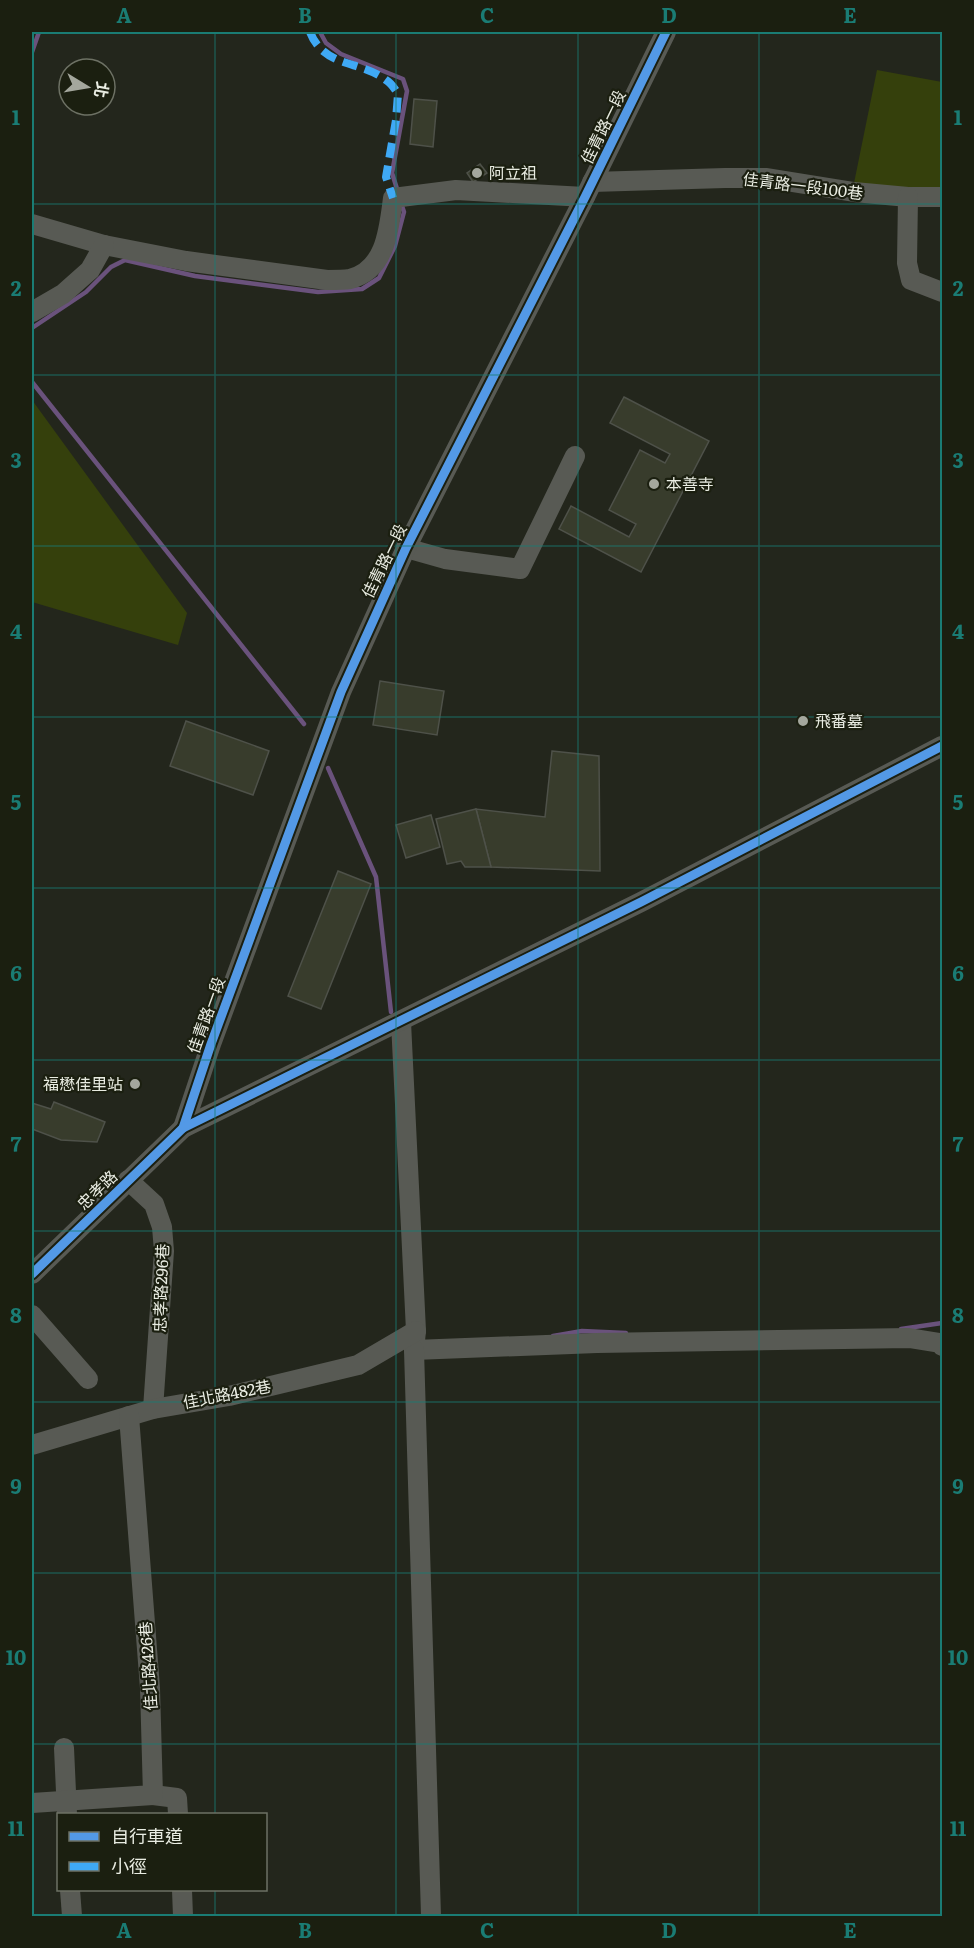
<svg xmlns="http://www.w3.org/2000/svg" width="974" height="1948" font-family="Literata,'Noto Sans TC',serif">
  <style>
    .green { fill: #35400c }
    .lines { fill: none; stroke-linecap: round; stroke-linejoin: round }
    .stream { stroke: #6a527c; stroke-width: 4.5 }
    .building { fill: #383c2c; stroke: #4e5149; stroke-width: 1.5 }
    .minor { stroke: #585a54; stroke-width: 20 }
    .quiet { stroke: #3fa9f5; stroke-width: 8; stroke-dasharray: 15 8; stroke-linecap: butt }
    .cycleway-casing { stroke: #1b1f10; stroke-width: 13 }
    .cycleway { stroke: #5399e6; stroke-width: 9 }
    .grid { fill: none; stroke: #1a7c74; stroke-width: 1.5; stroke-opacity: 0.55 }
    .poi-dot { fill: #a4a79d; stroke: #1b1f10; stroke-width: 2 }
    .labels { text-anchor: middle; stroke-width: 4.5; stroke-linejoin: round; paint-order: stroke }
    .street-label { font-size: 16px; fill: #e9ece2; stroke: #1b1f10 }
    .poi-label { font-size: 16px; fill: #e9ece2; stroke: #1b1f10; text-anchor: start }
    .neatline { fill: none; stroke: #1a7c74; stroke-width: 2 }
    .grid-label { font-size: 20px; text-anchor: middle; font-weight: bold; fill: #1a7c74 }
  </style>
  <rect width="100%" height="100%" fill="#23261c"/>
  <g class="green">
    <polygon points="877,70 942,82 942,194 853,188"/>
    <polygon points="32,400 187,613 178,645 32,602"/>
  </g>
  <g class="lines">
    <g class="stream">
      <polyline points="320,32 326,43 341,54 403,79 407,91 392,173 398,192"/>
      <polyline points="32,52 39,32"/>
      <polyline points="32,328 86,292 111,267 125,260 195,276 318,292 362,289 379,278 395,246 404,212 401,203"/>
      <polyline points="32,382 304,724"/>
      <polyline points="328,768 376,877 391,1012"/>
      <polyline points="901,1329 942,1323"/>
      <polyline points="553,1336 582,1331 626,1333"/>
    </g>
  </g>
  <g class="building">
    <polygon points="414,99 437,101 433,147 410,144"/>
    <polygon points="480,164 487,173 473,182 467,173"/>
    <polygon points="624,397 709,441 641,572 559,529 571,506 629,537 636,524 609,510 640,450 665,463 670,454 610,423"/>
    <polygon points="380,681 444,691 437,735 373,725"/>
    <polygon points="186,721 269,751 253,795 170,766"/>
    <polygon points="552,751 599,756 600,871 491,867 476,809 545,817"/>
    <polygon points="476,809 491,867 465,867 461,861 447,864 436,819"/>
    <polygon points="431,815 440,847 406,858 396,825"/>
    <polygon points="338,871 371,884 321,1009 288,996"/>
    <polygon points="54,1102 105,1122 97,1142 61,1140 32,1129 32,1103 51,1109"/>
  </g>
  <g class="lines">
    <g class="minor">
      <polyline points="592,182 725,178 767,178 854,192 908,197 942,197"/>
      <polyline points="908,197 907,263 911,280 942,292"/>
      <path d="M 32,224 L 104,245 L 186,261 L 327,280 C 334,280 343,280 350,279 C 386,270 389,229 393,198 L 456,190 L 585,197"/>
      <polyline points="32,312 63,294 90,270 104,245"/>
      <polyline points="406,548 445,559 520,569 575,456"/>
      <polyline points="401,1022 416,1331 414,1350 597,1343 909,1338 940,1343 942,1346"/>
      <polyline points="183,1128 211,1044 341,692 406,548 585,197 666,32"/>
      <polyline points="128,1180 154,1204 162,1227 164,1251 153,1409"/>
      <polyline points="32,1274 183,1128 641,902 942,746"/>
      <polyline points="32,1315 88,1379"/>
      <polyline points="414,1350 431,1916"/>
      <polyline points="32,1445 153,1409 229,1396 358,1365 416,1331"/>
      <polyline points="64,1748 67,1814"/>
      <polyline points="153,1795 177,1798 178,1814"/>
      <polyline points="32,1803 153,1795 150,1688 129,1416"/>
      <polyline points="70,1890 72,1916"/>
      <polyline points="182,1890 183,1916"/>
    </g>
    <path class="quiet" d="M 310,32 C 324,68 360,60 386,80 C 391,83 395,89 398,94 L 396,120 L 386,177 L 393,198"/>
    <defs>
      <g id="cycleway">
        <polyline points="183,1128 211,1044 341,692 406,548 585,197 666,32"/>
        <polyline points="32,1274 183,1128 641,902 942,746"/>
      </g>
    </defs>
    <use href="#cycleway" class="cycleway-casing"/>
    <use href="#cycleway" class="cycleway"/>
  </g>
  <path class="grid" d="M 215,32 L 215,1814M 396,32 L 396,1916M 578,32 L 578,1916M 759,32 L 759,1916M 32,204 L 942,204M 32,375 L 942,375M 32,546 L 942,546M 32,717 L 942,717M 32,888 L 942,888M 32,1060 L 942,1060M 32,1231 L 942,1231M 32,1402 L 942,1402M 32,1573 L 942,1573M 32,1744 L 942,1744M 215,1890 L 215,1916"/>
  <g class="poi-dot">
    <circle cx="477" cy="173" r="6"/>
    <circle cx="654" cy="484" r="6"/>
    <circle cx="803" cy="721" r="6"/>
    <circle cx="135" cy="1084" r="6"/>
  </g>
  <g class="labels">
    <g class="street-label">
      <text transform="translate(603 127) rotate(-64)" y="6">佳青路一段</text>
      <text transform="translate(803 186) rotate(7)" y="6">佳青路一段100巷</text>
      <text transform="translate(384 561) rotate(-64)" y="6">佳青路一段</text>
      <text transform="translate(206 1015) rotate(-70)" y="6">佳青路一段</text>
      <text transform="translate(97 1190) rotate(-44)" y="6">忠孝路</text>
      <text transform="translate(161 1288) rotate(-88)" y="6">忠孝路296巷</text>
      <text transform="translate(227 1394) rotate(-11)" y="6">佳北路482巷</text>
      <text transform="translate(148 1666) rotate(-94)" y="6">佳北路426巷</text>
    </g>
    <g class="poi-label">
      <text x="489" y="179">阿立祖</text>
      <text x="666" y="490">本善寺</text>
      <text x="815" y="727">飛番墓</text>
      <text x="123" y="1090" text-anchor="end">福懋佳里站</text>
    </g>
  </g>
  <rect width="974" height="1948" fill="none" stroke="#1b1f10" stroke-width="66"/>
  <rect x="57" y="1813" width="210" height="78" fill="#1b1f10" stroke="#6d7164" stroke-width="1.5"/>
  <rect x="69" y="1832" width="30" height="9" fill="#5399e6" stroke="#6d7164" stroke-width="1.5"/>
  <text x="111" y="1843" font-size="18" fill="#e9ece2">自行車道</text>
  <rect x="69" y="1862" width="30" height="9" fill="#3fa9f5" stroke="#6d7164" stroke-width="1.5"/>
  <text x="111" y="1873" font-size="18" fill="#e9ece2">小徑</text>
  <g transform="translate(87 87) rotate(101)"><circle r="28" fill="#1b1f10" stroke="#6d7164" stroke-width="1.5"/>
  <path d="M0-4.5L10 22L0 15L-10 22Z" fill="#a4a79d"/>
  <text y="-9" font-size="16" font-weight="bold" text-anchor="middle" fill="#e9ece2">北</text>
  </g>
  <rect x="33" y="33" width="908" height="1882" class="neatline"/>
  <g class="grid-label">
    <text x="124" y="23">A</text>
    <text x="305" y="23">B</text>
    <text x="487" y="23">C</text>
    <text x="669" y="23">D</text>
    <text x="850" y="23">E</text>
    <text x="16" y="125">1</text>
    <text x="958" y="125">1</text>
    <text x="16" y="296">2</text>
    <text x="958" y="296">2</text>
    <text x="16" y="468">3</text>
    <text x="958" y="468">3</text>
    <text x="16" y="639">4</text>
    <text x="958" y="639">4</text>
    <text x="16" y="810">5</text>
    <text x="958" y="810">5</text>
    <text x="16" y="981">6</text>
    <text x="958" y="981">6</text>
    <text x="16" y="1152">7</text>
    <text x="958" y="1152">7</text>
    <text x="16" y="1323">8</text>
    <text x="958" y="1323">8</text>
    <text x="16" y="1494">9</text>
    <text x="958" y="1494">9</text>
    <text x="16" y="1665">10</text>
    <text x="958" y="1665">10</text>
    <text x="16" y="1836">11</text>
    <text x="958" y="1836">11</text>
    <text x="124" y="1938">A</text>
    <text x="305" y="1938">B</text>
    <text x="487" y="1938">C</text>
    <text x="669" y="1938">D</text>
    <text x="850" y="1938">E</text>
  </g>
</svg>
